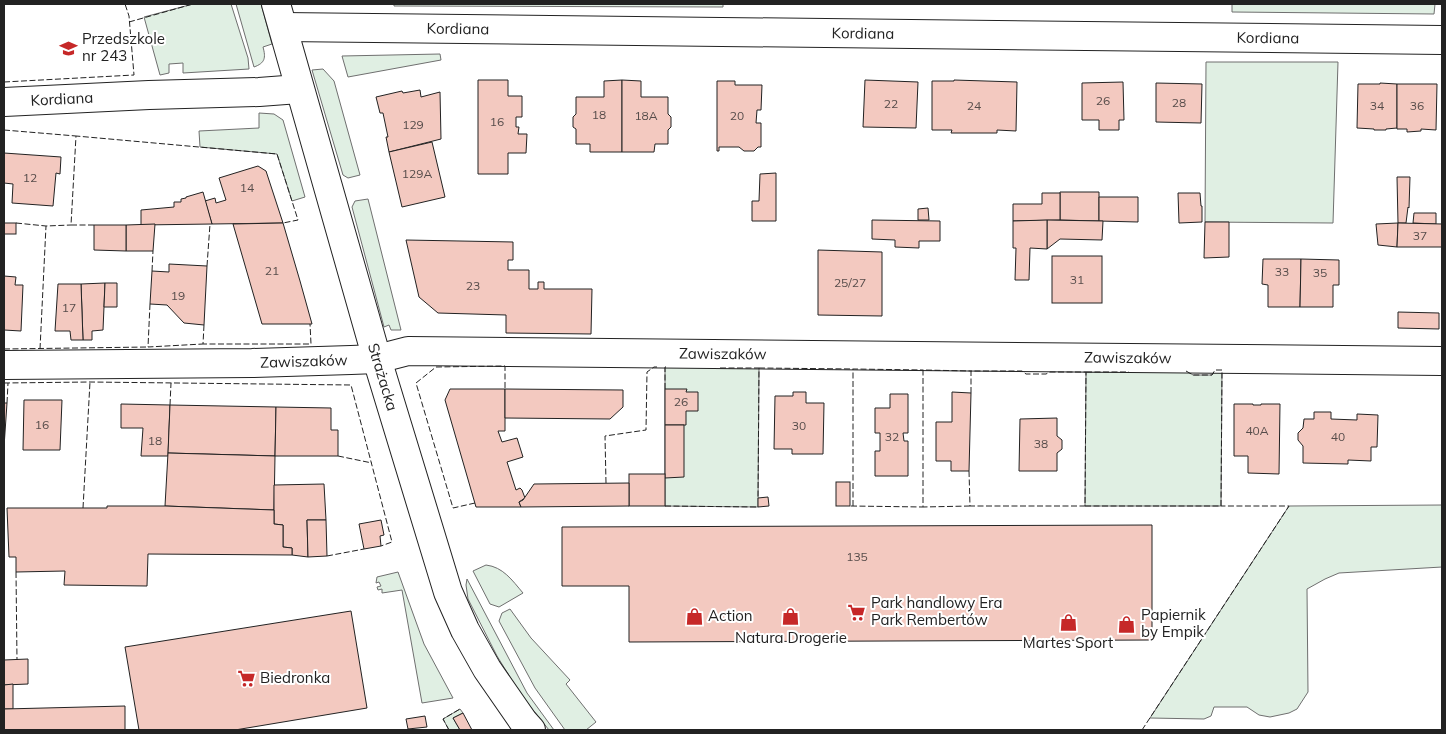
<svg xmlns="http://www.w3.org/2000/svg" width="1446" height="734" font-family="Mulish,sans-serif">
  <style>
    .green { fill: #e0efe3; stroke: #6f6f6f }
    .building { fill: #f3c9c0; stroke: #222 }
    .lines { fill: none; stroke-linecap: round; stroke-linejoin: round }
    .minor-casing { stroke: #222; stroke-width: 30 }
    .tertiary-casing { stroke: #222; stroke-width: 30 }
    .minor { stroke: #fff; stroke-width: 28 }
    .tertiary { stroke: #fff; stroke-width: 28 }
    .fence { stroke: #222; stroke-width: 1; stroke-dasharray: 6 2.5; stroke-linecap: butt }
    .labels { text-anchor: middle; stroke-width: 4; stroke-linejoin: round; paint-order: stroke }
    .number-label { font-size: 12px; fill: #564c4a }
    .street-label { font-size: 15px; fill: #222; stroke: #fff }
    .poi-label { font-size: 15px; fill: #222; stroke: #fff; text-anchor: start }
  </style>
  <rect width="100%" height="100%" fill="#fff"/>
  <g class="green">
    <polygon points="193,4 231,4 248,58 249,69 183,73 183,63 169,64 169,73 160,75 144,17"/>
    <path d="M 236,4 L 261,4 L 272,44 L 263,47 C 266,58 265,63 254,67 Z"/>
    <polygon points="394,4 723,4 723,7 394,6"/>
    <polygon points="1232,4 1435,4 1434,14 1232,12"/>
    <polygon points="440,54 441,60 348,77 342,56"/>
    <polygon points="1206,62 1338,62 1333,223 1205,222"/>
    <polygon points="323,69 334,81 360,175 348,178 343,175 312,70"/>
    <polygon points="259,113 274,114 283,120 305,197 292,201 277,154 200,147 199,131 259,128"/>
    <polygon points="368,199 401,330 391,330 389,325 384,327 352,207 355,201"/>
    <polygon points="665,367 759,368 758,507 665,506"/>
    <polygon points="1215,370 1222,370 1221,506 1085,506 1086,372 1187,371 1193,375 1212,375"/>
    <polygon points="1442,505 1442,567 1339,573 1325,579 1307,589 1308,692 1297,709 1289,713 1270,717 1259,715 1247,707 1214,707 1211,716 1204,719 1150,718 1289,506"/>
    <path d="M 486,565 C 503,567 512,580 523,593 L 499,607 L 490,604 L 473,571 Z"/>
    <polygon points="398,572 424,644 453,698 422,703 402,590 382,593 382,589 378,590 377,587 381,586 379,582 376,583 377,577"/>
    <polygon points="467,579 527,693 554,730 549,730 521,695 497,656 468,599 466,585"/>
    <polygon points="510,609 531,638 570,680 566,684 596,722 586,730 565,730 535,688 499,621 502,613"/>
    <polygon points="460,709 463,713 453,718 460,730 449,730 443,719"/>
  </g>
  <g class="building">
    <polygon points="478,80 508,80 508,96 522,96 522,117 516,117 516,127 519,127 518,134 527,134 526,153 508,153 508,174 478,174"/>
    <polygon points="622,80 622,152 590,152 590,144 576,144 576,129 573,127 573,117 576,114 576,97 604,97 604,81"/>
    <polygon points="622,80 641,81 641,97 668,97 668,114 671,117 671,127 668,130 668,144 655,144 654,152 622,152"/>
    <polygon points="865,80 918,82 916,128 863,127"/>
    <polygon points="954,80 1017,82 1016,131 997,130 997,133 951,133 952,130 932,130 932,81 954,81"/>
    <polygon points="717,81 735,81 735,85 762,85 761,110 757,110 756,123 761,123 761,147 758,147 754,151 744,151 739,147 719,147 719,151 717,151"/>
    <polygon points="1123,82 1124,120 1119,120 1119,130 1099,130 1099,120 1082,120 1082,83"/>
    <polygon points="1156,83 1202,84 1201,123 1156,122"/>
    <polygon points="1380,83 1397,84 1397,128 1386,129 1386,130 1374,130 1374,129 1357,128 1358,84 1380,84"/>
    <polygon points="1397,84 1437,84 1436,130 1421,129 1421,131 1407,132 1407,129 1397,129"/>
    <polygon points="420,90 421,97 440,92 441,139 389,152 386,137 388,137 383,113 380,113 376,97 402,91 403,93"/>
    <polygon points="432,142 445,197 402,207 389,152"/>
    <polygon points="4,153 61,157 60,174 56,173 53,206 12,203 13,184 4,183"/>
    <polygon points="258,166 266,171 283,223 212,224 205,201 215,198 216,203 226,200 219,178"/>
    <polygon points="776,173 776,221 752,221 752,201 759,201 760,174"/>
    <polygon points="1397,177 1410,177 1409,208 1408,207 1406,223 1398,223"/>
    <polygon points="203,192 212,224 141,225 141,210 174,207 174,202 181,202 181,199 186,198 186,197"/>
    <polygon points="1060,192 1099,192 1099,221 1060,220"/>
    <polygon points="1042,193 1060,193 1060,220 1013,221 1013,204 1042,204"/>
    <polygon points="1178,193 1200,193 1201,206 1202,206 1202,222 1179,223"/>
    <polygon points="1099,197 1138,197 1138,222 1099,221"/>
    <polygon points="928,208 929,220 918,220 918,209"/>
    <polygon points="1414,213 1436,213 1436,224 1413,223"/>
    <polygon points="872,220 940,221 940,241 919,241 919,248 895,247 895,240 872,239"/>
    <polygon points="1047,220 1103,221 1102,240 1060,239 1047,249"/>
    <polygon points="1047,220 1047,249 1030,248 1029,280 1015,280 1016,248 1013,248 1013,221"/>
    <polygon points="1205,222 1229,222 1229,257 1204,258"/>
    <rect x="4" y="223" width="12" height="11"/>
    <polygon points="283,223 300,281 312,324 262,324 233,224"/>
    <polygon points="1398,223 1397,247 1378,245 1376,224"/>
    <polygon points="1398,223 1442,224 1442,247 1397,247"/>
    <polygon points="155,224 153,251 126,251 126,225"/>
    <polygon points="94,225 126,225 126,251 94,250"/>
    <polygon points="406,240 513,242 513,260 508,260 508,270 529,270 529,289 538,289 538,282 544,282 544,289 592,289 591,334 506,333 506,315 438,313 419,297"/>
    <polygon points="818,250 882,252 882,316 818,315"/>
    <rect x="1052" y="256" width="50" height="47"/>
    <polygon points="1263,259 1301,259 1300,307 1268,307 1268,285 1262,284"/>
    <polygon points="1301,259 1339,260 1339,285 1333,285 1333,307 1300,307"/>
    <polygon points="169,264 207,266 204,325 184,323 167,305 150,304 152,271 169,272"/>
    <polygon points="4,276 16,277 15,285 23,285 21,331 4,330"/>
    <polygon points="105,283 103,330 92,331 92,340 83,340 81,284"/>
    <polygon points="105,283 117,283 117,307 104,307"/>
    <polygon points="58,284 81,284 83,340 71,340 70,331 55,331"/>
    <polygon points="1398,312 1439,313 1439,329 1398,328"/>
    <polygon points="450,389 505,389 505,431 498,431 502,442 517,438 523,457 507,462 516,490 520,488 522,490 525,498 519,502 521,507 476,507 445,400"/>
    <polygon points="505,389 623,390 623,407 610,419 505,418"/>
    <polygon points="665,389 687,389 686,392 698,392 698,411 686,411 686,425 665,425"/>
    <polygon points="793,392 806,392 806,403 824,403 823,454 792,454 792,449 774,449 775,396 793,396"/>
    <polygon points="952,392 971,393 969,471 951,471 951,461 936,461 936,422 952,422"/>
    <polygon points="890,394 908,394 908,433 903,433 904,441 908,441 908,476 875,476 875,451 880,451 880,433 875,433 875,408 890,408"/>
    <polygon points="24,400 62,400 60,450 23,450"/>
    <polygon points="4,403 7,403 4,447"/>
    <polygon points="121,404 170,405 168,456 141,456 143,428 121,428"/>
    <polygon points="1234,404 1253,404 1253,405 1261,405 1261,404 1280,404 1279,474 1248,473 1248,456 1234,456"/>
    <polygon points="170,405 276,407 275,456 168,453"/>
    <polygon points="276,407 331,408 331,430 338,430 338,456 275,456"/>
    <polygon points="1314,412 1331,412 1331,419 1357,420 1357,414 1378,415 1377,447 1371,447 1371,461 1348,460 1348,464 1303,463 1303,446 1298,440 1298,433 1303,428 1304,419 1314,419"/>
    <polygon points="1057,418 1057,436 1062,440 1062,449 1057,453 1057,471 1019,471 1020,419"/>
    <polygon points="665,425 684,425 684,477 665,478"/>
    <polygon points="168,453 275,456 274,510 165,506"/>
    <rect x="629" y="474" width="36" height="32"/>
    <rect x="836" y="482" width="14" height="24"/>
    <polygon points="629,483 629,506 521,507 519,502 523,500 534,484"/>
    <polygon points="324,484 326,520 307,520 308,557 292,555 292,548 283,547 283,525 274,524 274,485"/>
    <polygon points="768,497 769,506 758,507 758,498"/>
    <polygon points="107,506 165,506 274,510 274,524 283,525 283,547 292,548 292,555 148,554 147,586 64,585 65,571 16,572 16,557 9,557 7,508 107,508"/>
    <polygon points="307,520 326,520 327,556 308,557"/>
    <polygon points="381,520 384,535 380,536 381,546 364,549 359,524"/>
    <polygon points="1152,525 1152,640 629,642 629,586 562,586 562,527"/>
    <polygon points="351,611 367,708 235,730 139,730 125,647"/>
    <polygon points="28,659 28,684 4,685 4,660"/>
    <polygon points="13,684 13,709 4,709 4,685"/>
    <polygon points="125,706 125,730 4,730 4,709"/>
    <polygon points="463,713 472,730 460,730 453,718"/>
    <polygon points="425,716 427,727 408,729 406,719"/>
  </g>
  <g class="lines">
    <defs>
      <g id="minor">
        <path id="s1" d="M 283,27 L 1442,40"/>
        <path id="s2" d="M 4,102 L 149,95 L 259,92 L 299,89"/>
        <path id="s3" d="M 4,365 L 252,363 L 351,360 L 377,359 L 408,351 L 1442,361"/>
      </g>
      <g id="tertiary">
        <path id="s4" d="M 276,4 L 377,359 L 448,592 L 465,630 L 487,669 L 523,721 L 531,730"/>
      </g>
    </defs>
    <use href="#minor" class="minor-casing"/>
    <use href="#tertiary" class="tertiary-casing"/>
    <use href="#minor" class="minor"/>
    <use href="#tertiary" class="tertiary"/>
    <g class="fence">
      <polyline points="129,22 193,4"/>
      <polyline points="4,82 134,75 129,16 125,4"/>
      <polyline points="4,130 76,136"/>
      <polyline points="16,223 46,226 71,225"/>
      <polyline points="94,225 71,225 76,136 277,154 298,220 283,223"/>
      <polyline points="207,266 210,224"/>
      <polyline points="152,271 153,251"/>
      <polyline points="150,304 148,347 203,344"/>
      <polyline points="204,325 203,344 311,344 310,324"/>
      <polyline points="4,349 148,347"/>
      <polyline points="40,349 46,226"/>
      <polyline points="720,368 759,368 758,498"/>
      <polyline points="759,368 853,369"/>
      <polyline points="1086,372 1129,372"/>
      <polyline points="4,383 90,382 351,385 392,542 381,546"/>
      <polyline points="665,389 665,367 668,367"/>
      <polyline points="7,403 8,383"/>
      <polyline points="170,405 171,383"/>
      <polyline points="338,456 372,463"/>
      <polyline points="4,459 4,447"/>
      <polyline points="969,471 970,506 1085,506 1086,372 1050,372 1046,374 1026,374 1022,371 971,371 971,393"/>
      <polyline points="606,483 605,436 646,430 647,372 654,367 657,367"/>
      <polyline points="475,503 453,508 416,383 436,367 505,366 505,389"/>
      <polyline points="665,506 758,507"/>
      <polyline points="851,506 923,507"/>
      <polyline points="853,506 853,369 923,370"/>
      <polyline points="970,506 923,507 923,370 971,371"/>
      <polyline points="1085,506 1221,506 1222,370 1215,370 1212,375 1193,375 1186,371"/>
      <polyline points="83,508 90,382"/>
      <polyline points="327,556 364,549"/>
      <polyline points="16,572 17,660"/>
      <polyline points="449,730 443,719 460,709"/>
      <polyline points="1142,730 1289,506 1221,506"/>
    </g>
  </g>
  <defs>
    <symbol id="school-bare" viewBox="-9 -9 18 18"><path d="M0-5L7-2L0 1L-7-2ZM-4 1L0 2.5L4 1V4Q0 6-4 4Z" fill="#c62828" stroke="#fff" stroke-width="2.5" paint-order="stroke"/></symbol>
    <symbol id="supermarket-bare" viewBox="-9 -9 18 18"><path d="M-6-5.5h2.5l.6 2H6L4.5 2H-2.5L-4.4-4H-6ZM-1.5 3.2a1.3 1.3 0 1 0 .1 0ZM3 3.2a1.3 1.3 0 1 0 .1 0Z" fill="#c62828" stroke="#fff" stroke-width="2.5" paint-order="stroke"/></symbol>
    <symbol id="shop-bare" viewBox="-9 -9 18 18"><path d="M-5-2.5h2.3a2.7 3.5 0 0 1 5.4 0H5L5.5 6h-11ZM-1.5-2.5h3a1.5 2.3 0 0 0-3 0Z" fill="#c62828" stroke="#fff" stroke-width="2.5" paint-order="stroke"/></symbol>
  </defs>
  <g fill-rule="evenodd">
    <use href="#school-bare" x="56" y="36" width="25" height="25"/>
    <use href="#supermarket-bare" x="844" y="600" width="25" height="25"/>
    <use href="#shop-bare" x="682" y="604" width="25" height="25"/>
    <use href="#shop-bare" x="778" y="604" width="25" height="25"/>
    <use href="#shop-bare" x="1056" y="610" width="25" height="25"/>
    <use href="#shop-bare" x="1114" y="612" width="25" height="25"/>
    <use href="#supermarket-bare" x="234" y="666" width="25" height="25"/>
  </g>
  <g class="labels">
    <g class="number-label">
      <text x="1103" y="105">26</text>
      <text x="1179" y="107">28</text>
      <text x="891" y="108">22</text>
      <text x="974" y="110">24</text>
      <text x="1377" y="110">34</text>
      <text x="1417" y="110">36</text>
      <text x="599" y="119">18</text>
      <text x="646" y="120">18A</text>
      <text x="737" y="120">20</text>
      <text x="497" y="126">16</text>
      <text x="413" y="129">129</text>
      <text x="417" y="178">129A</text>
      <text x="30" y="182">12</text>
      <text x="247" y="192">14</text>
      <text x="1420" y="240">37</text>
      <text x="272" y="275">21</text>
      <text x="1282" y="276">33</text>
      <text x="1320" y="277">35</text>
      <text x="1077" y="284">31</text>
      <text x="850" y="287">25/27</text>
      <text x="473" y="290">23</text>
      <text x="178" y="300">19</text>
      <text x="69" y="312">17</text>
      <text x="681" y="406">26</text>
      <text x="42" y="429">16</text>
      <text x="799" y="430">30</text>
      <text x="1257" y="435">40A</text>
      <text x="892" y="441">32</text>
      <text x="1338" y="441">40</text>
      <text x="155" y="445">18</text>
      <text x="1041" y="448">38</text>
      <text x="857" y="561">135</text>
    </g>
    <g class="street-label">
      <text dy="5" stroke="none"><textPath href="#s1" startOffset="175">Kordiana</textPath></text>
      <text dy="5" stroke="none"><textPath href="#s1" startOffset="580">Kordiana</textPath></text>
      <text dy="5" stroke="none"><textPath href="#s1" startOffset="985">Kordiana</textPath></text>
      <text dy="5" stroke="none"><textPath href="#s2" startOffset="58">Kordiana</textPath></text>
      <text dy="5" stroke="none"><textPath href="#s3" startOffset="720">Zawiszaków</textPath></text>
      <text dy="5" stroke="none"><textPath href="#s3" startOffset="1125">Zawiszaków</textPath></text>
      <text dy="5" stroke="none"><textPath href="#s3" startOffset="300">Zawiszaków</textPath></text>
      <text dy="5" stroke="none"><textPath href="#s4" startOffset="388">Strażacka</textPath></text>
    </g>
    <g class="poi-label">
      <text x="82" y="44">Przedszkole<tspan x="82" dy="17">nr 243</tspan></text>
      <text x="871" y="608">Park handlowy Era<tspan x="871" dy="17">Park Rembertów</tspan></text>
      <text x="1141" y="620">Papiernik<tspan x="1141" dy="17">by Empik</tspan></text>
      <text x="708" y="621">Action</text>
      <text x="791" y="643" text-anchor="middle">Natura Drogerie</text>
      <text x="1068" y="648" text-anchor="middle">Martes Sport</text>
      <text x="260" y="683">Biedronka</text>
    </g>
  </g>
  <rect width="1446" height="734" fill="none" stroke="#222222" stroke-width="10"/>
</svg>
